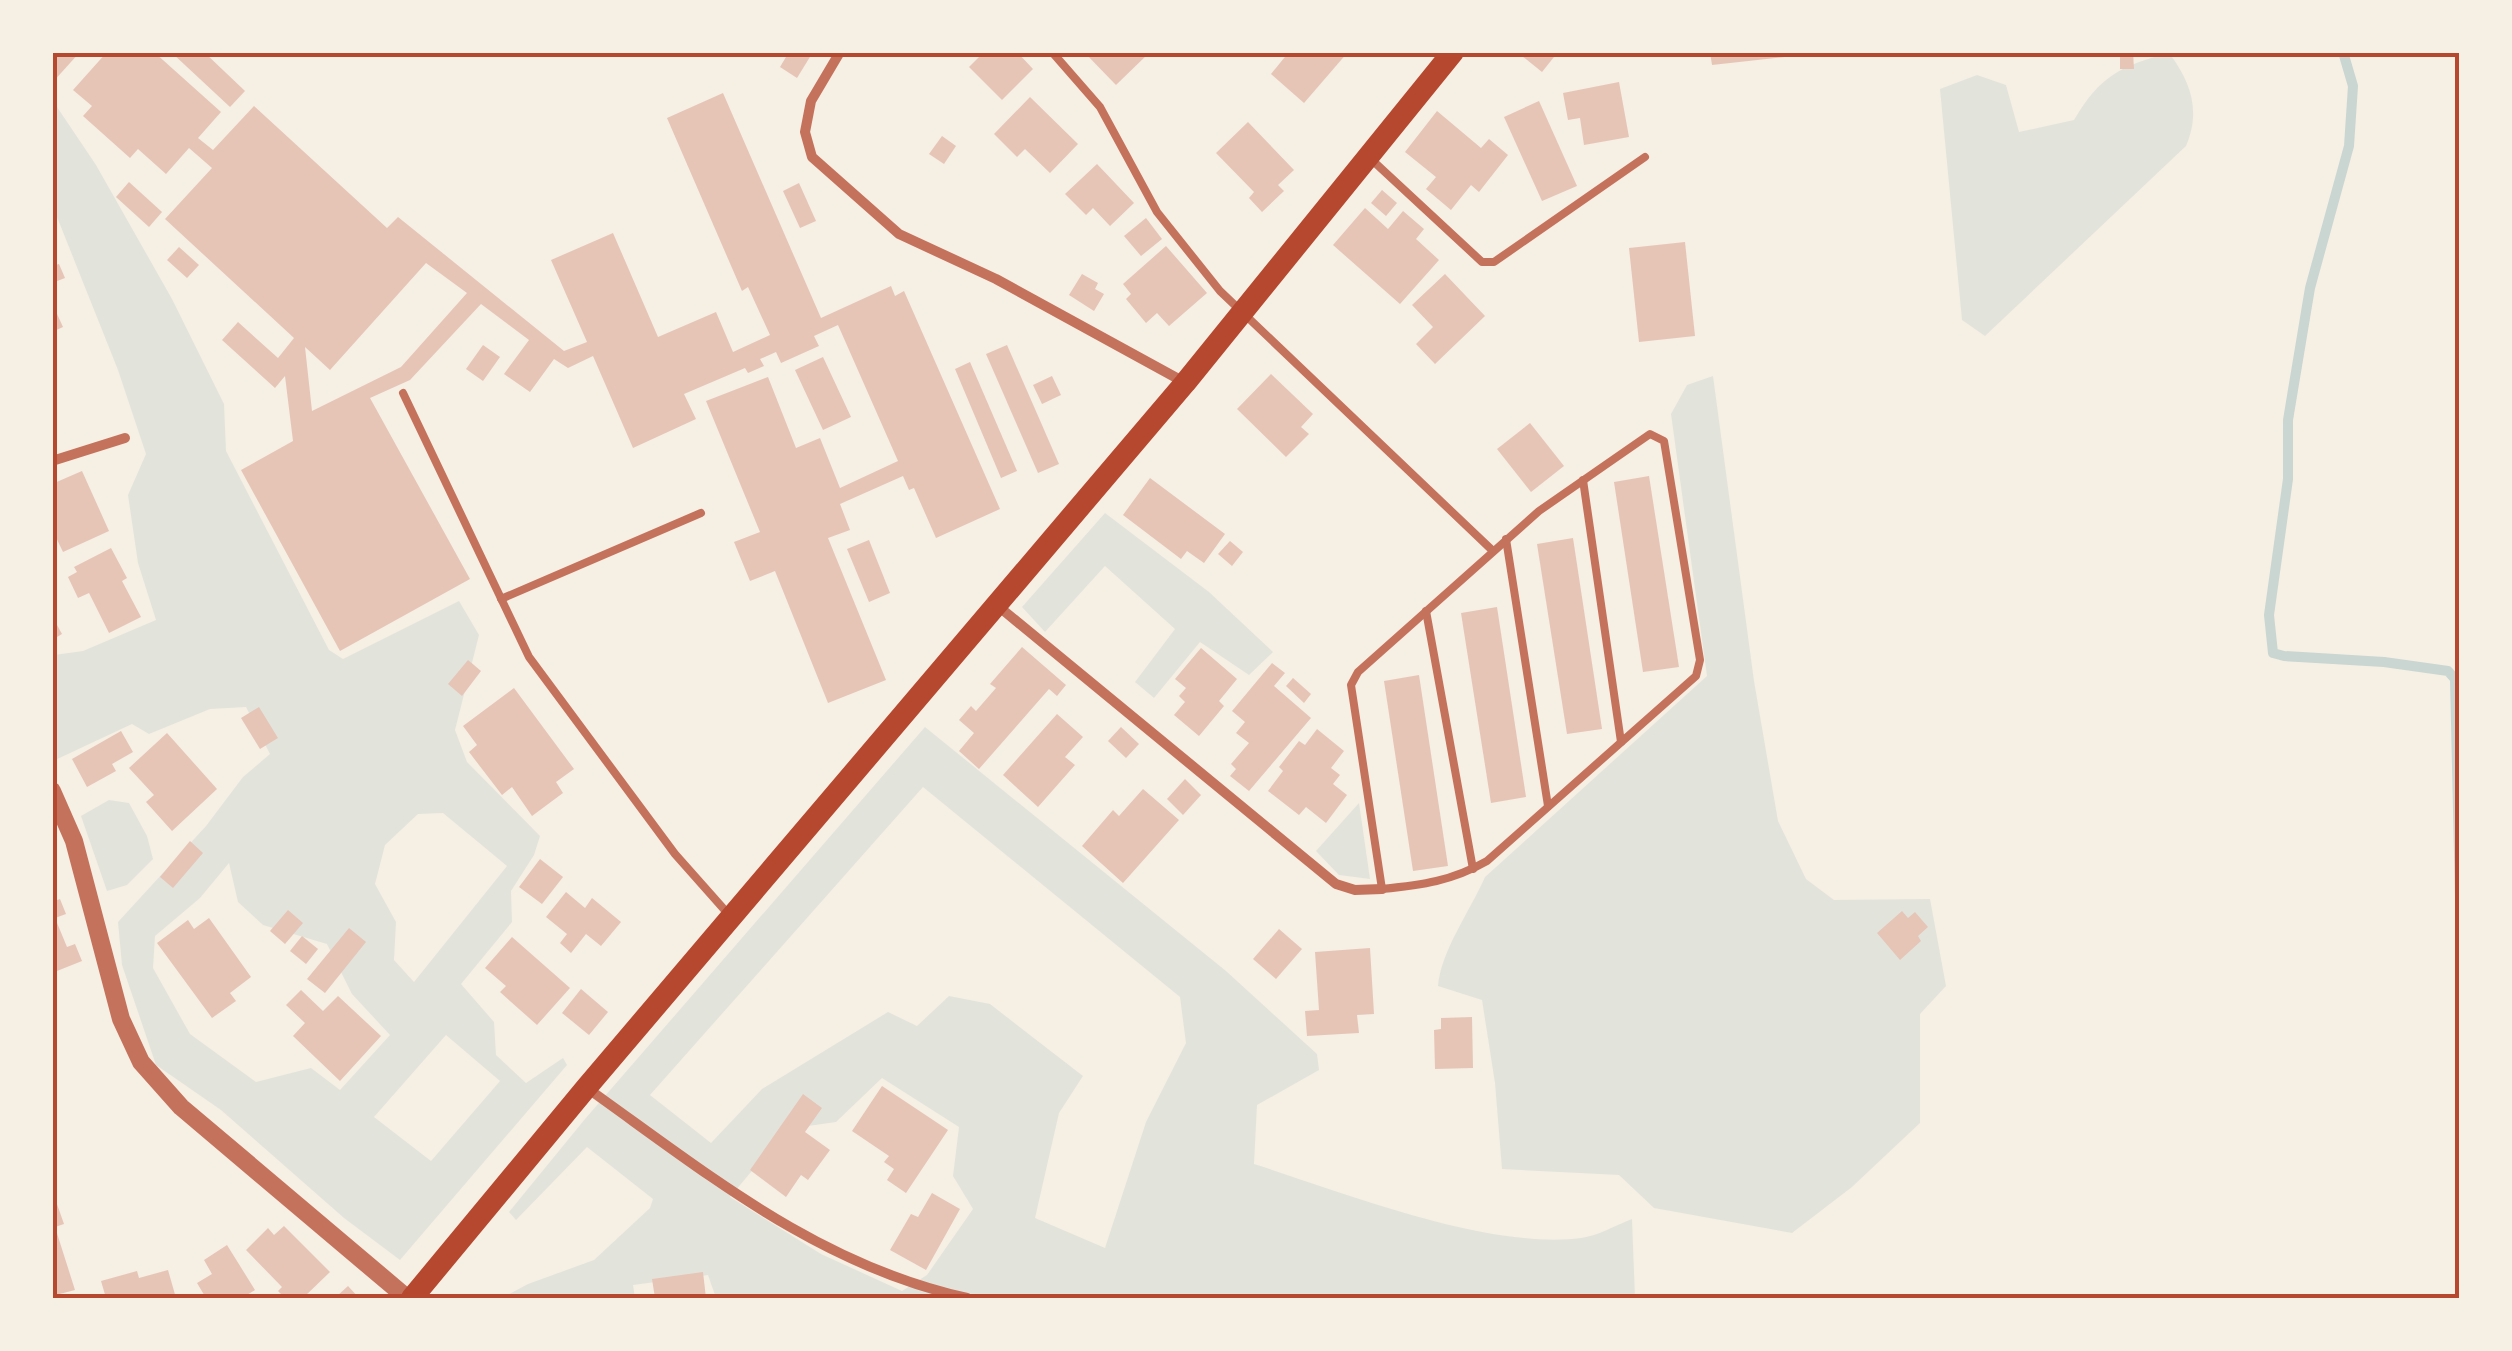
<svg xmlns="http://www.w3.org/2000/svg" width="2512" height="1351" font-family="'IBM Plex Sans',sans-serif">
  <style>
    .green { fill: #e2e4dc; fill-rule: evenodd }
    .lines { fill: none; stroke-linecap: round; stroke-linejoin: round }
    .stream { stroke: #c9d6d2; stroke-width: 10 }
    .building { fill: #e6c5b7; fill-rule: evenodd }
    .service { stroke: #c5725c; stroke-width: 8 }
    .minor { stroke: #c5725c; stroke-width: 10 }
    .tertiary { stroke: #c5725c; stroke-width: 18 }
    .primary { stroke: #b5482f; stroke-width: 22 }
    .neatline { fill: none; stroke: #b5482f; stroke-width: 4 }
  </style>
  <rect width="100%" height="100%" fill="#f6efe4"/>
  <g class="green">
    <path d="M 2169,53 C 2191,82 2201,111 2186,146 L 1985,336 L 1962,320 L 1940,89 L 1977,75 L 2006,85 L 2019,132 L 2074,120 C 2100,76 2120,66 2169,53 Z"/>
    <path d="M 53,101 L 96,165 L 172,299 L 224,404 L 226,451 L 329,650 L 343,659 L 459,601 L 479,635 L 455,730 L 467,762 L 540,836 L 534,855 L 511,891 L 512,922 L 461,984 L 494,1022 L 496,1055 L 526,1083 L 563,1058 L 567,1065 L 400,1260 L 344,1218 L 221,1110 L 156,1065 L 122,965 L 118,922 L 206,826 L 243,777 L 270,754 L 246,707 L 210,709 L 149,734 L 132,724 L 53,761 L 52,653 L 54,655 L 83,651 L 156,620 L 138,563 L 128,495 L 146,454 L 118,370 L 57,217 L 53,218 ZM 443,813 L 507,866 L 414,982 L 394,960 L 396,922 L 375,884 L 385,845 L 418,814 ZM 229,863 L 238,902 L 263,925 L 327,944 L 352,994 L 390,1035 L 340,1090 L 311,1068 L 256,1082 L 190,1034 L 153,968 L 155,936 L 200,898 ZM 446,1035 L 500,1081 L 431,1161 L 374,1117 Z"/>
    <path d="M 1713,376 L 1754,681 L 1778,821 L 1806,879 L 1834,900 L 1930,899 L 1946,986 L 1920,1014 L 1920,1123 L 1852,1187 L 1792,1233 L 1654,1208 L 1619,1175 L 1502,1169 L 1495,1083 L 1482,1000 L 1438,986 C 1441,951 1470,911 1485,877 L 1707,676 L 1671,414 L 1687,385 Z"/>
    <polygon points="1105,513 1209,592 1273,652 1249,675 1200,642 1154,698 1135,682 1175,629 1105,566 1045,632 1022,607"/>
    <path d="M 925,727 L 1226,971 L 1317,1054 L 1319,1070 L 1257,1105 L 1254,1164 C 1345,1193 1488,1250 1581,1238 C 1598,1236 1616,1225 1632,1219 L 1635,1298 L 716,1298 L 708,1275 L 633,1285 L 635,1298 L 502,1298 L 528,1284 L 594,1260 L 650,1208 L 653,1199 L 587,1147 L 516,1220 L 509,1212 L 585,1119 ZM 923,787 L 1180,997 L 1186,1043 L 1146,1122 L 1105,1248 L 1035,1218 L 1059,1113 L 1083,1076 L 990,1004 L 949,996 L 917,1026 L 888,1012 L 762,1089 L 711,1143 L 650,1095 ZM 882,1078 L 959,1127 L 953,1176 L 973,1209 L 927,1275 L 902,1291 L 821,1254 L 730,1197 L 787,1129 L 836,1122 Z"/>
    <polygon points="109,800 129,803 147,836 153,859 127,885 107,891 81,816"/>
    <polygon points="1359,803 1370,879 1339,875 1316,851"/>
  </g>
  <g class="lines">
    <polyline class="stream" points="2343,52 2353,86 2349,146 2310,288 2288,420 2288,479 2269,615 2273,653 2284,656 2384,662 2448,671 2455,679 2460,898"/>
  </g>
  <g class="building">
    <polygon points="52,52 80,52 52,83"/>
    <path d="M 107,52 L 154,52 L 221,112 L 198,138 L 213,150 L 254,106 L 387,228 L 398,217 L 564,351 L 587,342 L 551,260 L 613,233 L 658,337 L 716,312 L 733,352 L 770,335 L 748,287 L 742,291 L 667,118 L 723,93 L 821,318 L 891,286 L 895,296 L 904,291 L 1000,509 L 936,538 L 914,488 L 909,490 L 903,476 L 840,504 L 850,530 L 828,538 L 886,680 L 828,703 L 775,571 L 750,581 L 734,542 L 760,532 L 706,401 L 768,377 L 796,448 L 820,438 L 840,488 L 898,461 L 838,325 L 814,336 L 819,346 L 781,363 L 776,352 L 760,359 L 764,366 L 748,373 L 745,368 L 684,394 L 696,419 L 633,448 L 593,356 L 568,368 L 554,359 L 530,392 L 504,374 L 529,340 L 481,304 L 410,380 L 370,398 L 470,579 L 340,651 L 241,470 L 293,441 L 285,376 L 275,388 L 222,340 L 238,322 L 278,358 L 294,338 L 165,219 L 212,168 L 189,148 L 166,174 L 138,149 L 130,158 L 83,116 L 92,106 L 73,90 ZM 426,263 L 467,293 L 401,367 L 312,411 L 305,347 L 330,370 Z"/>
    <polygon points="171,52 204,52 245,91 230,107"/>
    <polygon points="789,52 813,52 797,78 780,67"/>
    <polygon points="984,52 1017,52 1033,69 1002,100 969,67"/>
    <polygon points="1084,52 1150,52 1116,85"/>
    <polygon points="1289,52 1348,52 1304,103 1271,74"/>
    <polygon points="1517,52 1558,52 1542,72"/>
    <polygon points="1710,52 1803,52 1803,55 1712,65"/>
    <polygon points="2120,52 2133,52 2134,69 2120,69"/>
    <polygon points="1619,82 1629,137 1584,145 1580,118 1568,120 1563,93"/>
    <polygon points="1030,97 1078,144 1050,173 1025,149 1017,157 994,134"/>
    <polygon points="1539,101 1577,186 1542,201 1504,117"/>
    <polygon points="1437,111 1481,148 1489,139 1508,155 1479,192 1471,185 1451,210 1426,189 1436,177 1405,152"/>
    <polygon points="1248,122 1294,170 1278,185 1284,191 1262,212 1249,198 1254,192 1216,153"/>
    <polygon points="942,136 956,146 944,164 929,154"/>
    <polygon points="1097,164 1134,203 1110,226 1093,208 1086,215 1065,194"/>
    <polygon points="129,182 162,212 149,227 116,197"/>
    <polygon points="799,183 816,221 800,228 783,191"/>
    <polygon points="1382,190 1397,203 1386,216 1371,203"/>
    <polygon points="1365,208 1388,229 1403,211 1424,229 1416,239 1439,260 1400,304 1333,245"/>
    <polygon points="1146,218 1162,239 1141,256 1124,236"/>
    <polygon points="1685,242 1695,336 1639,342 1629,248"/>
    <polygon points="1166,246 1207,293 1169,326 1157,313 1146,323 1126,299 1131,294 1123,284"/>
    <polygon points="179,247 199,265 187,278 167,260"/>
    <polygon points="59,264 65,278 52,283 52,266"/>
    <polygon points="1082,274 1098,283 1095,289 1104,294 1094,311 1069,295"/>
    <polygon points="1445,274 1485,316 1435,364 1416,344 1433,327 1412,305"/>
    <polygon points="52,303 63,327 52,332"/>
    <polygon points="483,345 500,357 483,381 466,369"/>
    <polygon points="1007,345 1059,464 1038,473 986,354"/>
    <polygon points="823,357 851,417 823,430 795,370"/>
    <polygon points="970,362 1017,471 1001,478 955,369"/>
    <polygon points="1271,374 1313,414 1301,427 1309,434 1286,457 1237,409"/>
    <polygon points="1052,376 1061,395 1042,404 1033,385"/>
    <polygon points="1530,423 1564,466 1531,492 1497,449"/>
    <polygon points="82,471 109,531 63,552 52,529 52,484"/>
    <polygon points="1649,476 1679,667 1643,672 1614,482"/>
    <polygon points="1150,478 1225,534 1204,563 1187,551 1181,559 1123,515"/>
    <polygon points="1573,538 1602,729 1567,734 1537,544"/>
    <polygon points="869,540 890,593 869,602 847,549"/>
    <polygon points="1230,541 1243,552 1232,566 1218,554"/>
    <polygon points="111,548 127,578 122,581 141,617 109,633 89,593 78,598 68,577 77,572 74,567"/>
    <polygon points="1497,607 1526,797 1491,803 1461,613"/>
    <polygon points="52,616 62,634 52,640"/>
    <polygon points="1022,647 1066,685 1057,696 1049,689 979,769 959,751 974,733 959,720 971,706 976,711 996,688 990,684"/>
    <polygon points="1201,648 1237,679 1219,701 1224,706 1199,736 1174,715 1185,702 1179,696 1186,688 1175,679"/>
    <polygon points="468,660 481,671 462,696 448,684"/>
    <polygon points="1272,663 1285,673 1274,686 1311,718 1249,791 1230,776 1236,769 1231,764 1249,743 1236,733 1245,722 1232,711"/>
    <polygon points="1419,675 1448,866 1413,871 1384,681"/>
    <polygon points="1293,678 1311,694 1304,703 1286,686"/>
    <polygon points="514,688 574,769 556,782 563,793 532,816 512,787 502,795 469,752 477,745 463,726"/>
    <polygon points="259,707 278,738 260,749 241,718"/>
    <polygon points="1057,714 1083,737 1065,757 1075,765 1038,807 1003,775"/>
    <polygon points="1121,727 1139,744 1126,758 1108,741"/>
    <polygon points="1317,729 1344,751 1331,768 1340,775 1333,784 1347,795 1326,823 1306,807 1299,815 1268,791 1283,771 1279,767 1299,741 1305,745"/>
    <polygon points="121,731 133,752 112,764 116,771 87,787 72,759"/>
    <polygon points="167,733 217,789 172,831 146,802 154,795 129,768"/>
    <polygon points="1185,779 1201,795 1183,815 1167,799"/>
    <polygon points="1143,789 1179,820 1123,883 1082,846 1113,810 1119,816"/>
    <polygon points="190,841 203,853 173,888 160,877"/>
    <polygon points="540,859 563,877 542,904 519,887"/>
    <polygon points="566,892 585,908 592,898 621,922 601,946 586,934 571,953 560,943 567,934 546,917"/>
    <polygon points="60,899 66,914 55,918 67,947 75,944 82,961 52,973 52,902"/>
    <polygon points="288,910 303,923 285,944 270,931"/>
    <polygon points="1902,911 1908,918 1915,912 1928,927 1918,936 1921,941 1900,960 1877,933"/>
    <polygon points="209,918 251,977 230,993 236,1001 212,1018 157,943 188,920 194,929"/>
    <polygon points="349,928 366,942 325,993 307,979"/>
    <polygon points="1279,929 1302,949 1276,979 1253,959"/>
    <polygon points="302,936 318,949 306,964 290,951"/>
    <polygon points="512,937 570,988 537,1025 500,992 506,986 485,968"/>
    <polygon points="1370,948 1374,1014 1357,1015 1359,1033 1307,1036 1305,1011 1319,1010 1315,952"/>
    <polygon points="581,989 608,1012 589,1035 562,1013"/>
    <polygon points="301,990 323,1011 338,996 381,1036 340,1081 293,1036 305,1023 286,1005"/>
    <polygon points="1472,1017 1473,1068 1435,1069 1434,1030 1441,1029 1441,1018"/>
    <polygon points="882,1086 948,1130 906,1193 887,1180 894,1169 884,1162 889,1156 852,1131"/>
    <polygon points="803,1094 822,1108 805,1132 830,1150 808,1180 801,1175 786,1197 750,1170"/>
    <polygon points="52,1190 64,1224 55,1227 75,1290 52,1296"/>
    <polygon points="932,1193 960,1209 926,1270 890,1250 911,1214 918,1217"/>
    <polygon points="284,1226 330,1272 303,1298 285,1298 278,1291 282,1287 246,1250 268,1228 274,1235"/>
    <polygon points="227,1245 255,1290 242,1298 206,1298 197,1283 212,1274 204,1260"/>
    <polygon points="168,1270 176,1298 106,1298 101,1281 137,1271 139,1278"/>
    <polygon points="703,1272 706,1298 655,1298 652,1279"/>
    <polygon points="348,1286 359,1298 337,1296"/>
  </g>
  <g class="lines">
    <g class="service">
      <polyline points="1052,52 1100,107 1157,212 1220,291 1493,551"/>
      <polyline points="1372,160 1482,262 1494,262 1645,157"/>
      <polyline points="403,393 529,657 675,854 730,916"/>
      <path d="M 1650,434 L 1664,441 L 1700,660 L 1696,676 L 1487,861 C 1452,881 1422,885 1382,889 L 1351,685 L 1358,672 L 1539,511 Z"/>
      <polyline points="1583,480 1621,742"/>
      <polyline points="1506,539 1548,806"/>
      <polyline points="501,599 701,513"/>
      <polyline points="1426,611 1473,869"/>
    </g>
    <g class="minor">
      <polyline points="840,52 811,101 805,132 812,157 899,234 996,279 1184,382"/>
      <polyline points="52,461 125,438"/>
      <polyline points="998,606 1336,884 1355,890 1382,889"/>
      <path d="M 587,1088 C 708,1174 818,1265 967,1298"/>
    </g>
    <polyline class="tertiary" points="52,791 74,841 121,1019 141,1062 181,1107 407,1298"/>
    <polyline class="primary" points="412,1298 586,1088 1185,383 1453,52"/>
  </g>
  <rect width="2512" height="1351" fill="none" stroke="#f6efe4" stroke-width="110"/>
  <rect x="55" y="55" width="2402" height="1241" class="neatline"/>
</svg>
